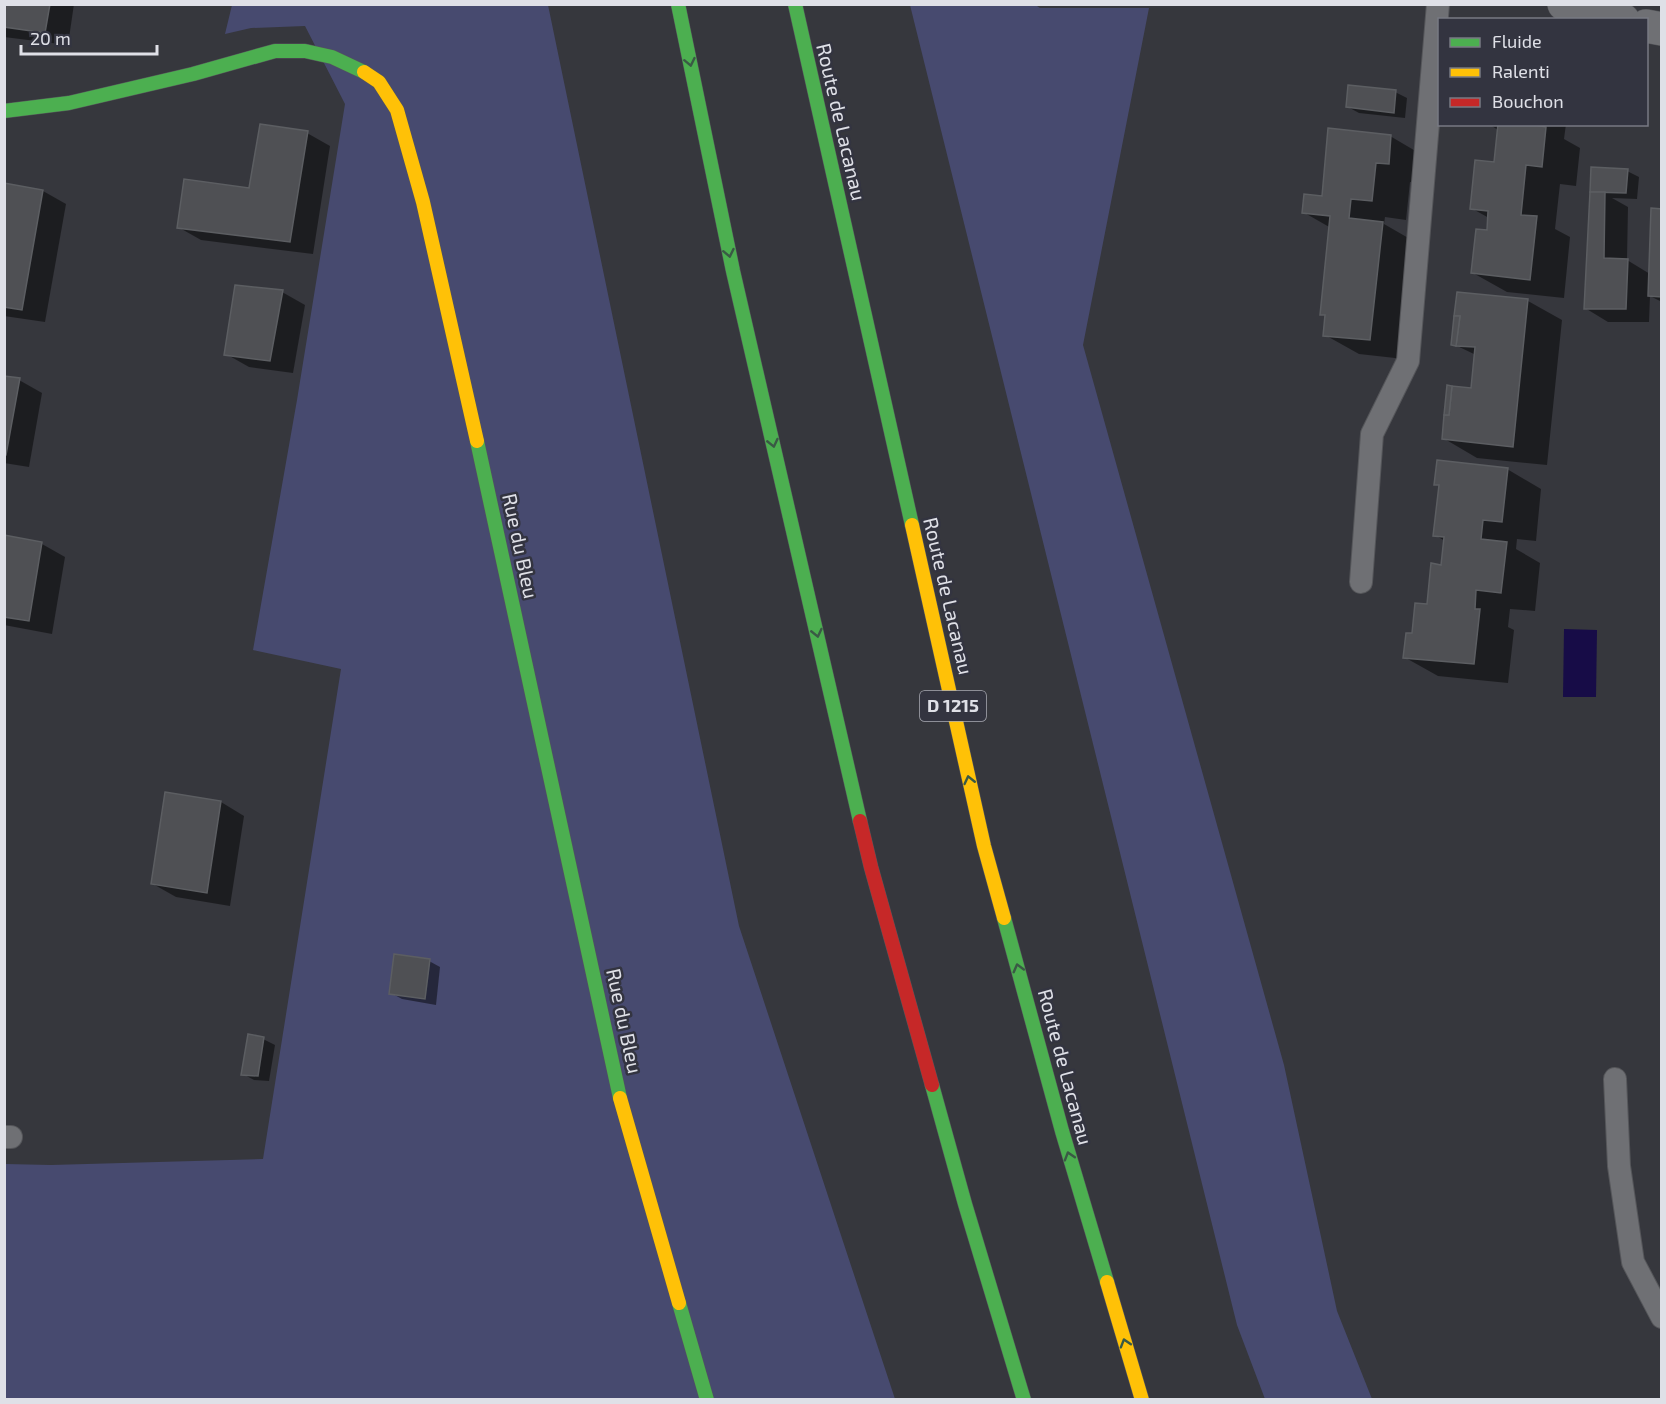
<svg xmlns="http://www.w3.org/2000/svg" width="1666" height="1404" font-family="'Exo 2',sans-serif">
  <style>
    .green { fill: #474a6f }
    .water { fill: #170c47 }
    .shadow { fill: #0007 }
    .building { fill: #4f5054; stroke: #5c5e62; stroke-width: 1.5 }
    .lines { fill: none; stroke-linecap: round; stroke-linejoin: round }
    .lane-casing { stroke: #55565a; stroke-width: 24 }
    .street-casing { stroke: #55565a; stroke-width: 34 }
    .fast-casing { stroke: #55565a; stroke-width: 15 }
    .slow-casing { stroke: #55565a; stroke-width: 15 }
    .jam-casing { stroke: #55565a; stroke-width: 15 }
    .lane { stroke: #6f7074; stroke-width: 22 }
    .street { stroke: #6f7074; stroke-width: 33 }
    .fast { stroke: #4caf50; stroke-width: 14 }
    .slow { stroke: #ffc107; stroke-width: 14 }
    .jam { stroke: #c62828; stroke-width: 14 }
    .oneway { stroke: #3a5945 }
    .labels { text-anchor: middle; stroke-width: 5; stroke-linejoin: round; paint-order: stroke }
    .shield { fill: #333440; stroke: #abacb5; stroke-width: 1.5 }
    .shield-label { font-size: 18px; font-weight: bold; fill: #dfe0e7 }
    .street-label { font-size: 20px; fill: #dfe0e7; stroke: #333440 }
  </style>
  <rect width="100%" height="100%" fill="#36373d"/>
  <g class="green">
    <polygon points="1034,4 1040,8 1149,8 1083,345 1284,1065 1337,1311 1372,1399 1265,1399 1237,1325 910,5"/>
    <polygon points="232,5 548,5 739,926 895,1399 5,1400 5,1164 51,1165 263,1159 341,669 253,650 297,400 345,104 305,26 251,28 225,34"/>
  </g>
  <polygon class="water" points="1564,629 1597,630 1596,697 1563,697"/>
  <g class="shadow">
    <polygon points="4,4 74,4 68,45 4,37"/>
    <polygon points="1395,92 1407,98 1405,118 1359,113 1348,107"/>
    <polygon points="1489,124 1566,124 1564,139 1580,148 1576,186 1560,184 1555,229 1570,237 1564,298 1507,292 1473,273 1488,232 1489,218 1471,208 1495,164 1498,130"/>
    <polygon points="307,133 330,146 313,254 201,240 178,227 251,190"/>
    <polygon points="1390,136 1424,156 1422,183 1410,182 1406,220 1385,217 1384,224 1417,243 1404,359 1359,354 1325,335 1326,317 1322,314 1331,228 1303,212 1323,197"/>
    <polygon points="1593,168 1627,171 1639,177 1637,199 1612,198 1628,207 1627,260 1650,274 1662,210 1662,302 1650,296 1649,322 1608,322 1585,308"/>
    <polygon points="4,184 43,191 66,204 45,322 4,316"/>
    <polygon points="282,292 305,305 293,373 249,367 226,354"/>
    <polygon points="1528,301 1562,320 1547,465 1477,458 1443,438 1473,390 1476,355 1453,344"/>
    <polygon points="4,377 19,380 42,393 29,467 4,463"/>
    <polygon points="1507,469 1541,489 1536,541 1517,539 1516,549 1540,563 1535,611 1510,609 1508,627 1514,630 1508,683 1438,676 1404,657 1413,634 1428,606 1442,566 1445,541 1435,535 1440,487 1436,484"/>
    <polygon points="4,537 42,544 65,557 52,634 4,625"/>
    <polygon points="221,802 244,816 230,906 176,897 153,884"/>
    <polygon points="429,961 440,967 436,1005 402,999 391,993"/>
    <polygon points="263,1039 275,1045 269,1081 254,1080 243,1074"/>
  </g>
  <g class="building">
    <polygon points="4,4 50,4 45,33 4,27"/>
    <polygon points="1348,85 1396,90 1394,113 1346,107"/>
    <polygon points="260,124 308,131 290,242 177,228 184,179 249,188"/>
    <polygon points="1498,124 1530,124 1546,127 1542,167 1526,165 1521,215 1537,216 1530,280 1471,273 1476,229 1487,230 1488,211 1470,209 1475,160 1494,162"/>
    <polygon points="1328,128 1391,135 1389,164 1376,163 1372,201 1351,199 1349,218 1383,222 1370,340 1323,336 1325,315 1320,315 1330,216 1302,213 1304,194 1322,196"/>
    <polygon points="1591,167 1628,169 1626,193 1590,192"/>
    <polygon points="4,183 43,190 22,310 4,307"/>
    <polygon points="1590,192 1605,192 1604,258 1628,259 1626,309 1584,309"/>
    <polygon points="1651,208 1662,209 1662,297 1648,296"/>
    <polygon points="235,285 283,290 270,361 224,355"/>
    <polygon points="1457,292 1528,299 1513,447 1442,439 1444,415 1449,415 1452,386 1471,388 1475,347 1456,346 1460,316 1454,316"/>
    <polygon points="1454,316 1460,316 1456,346 1451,345"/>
    <polygon points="4,376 20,378 6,455 4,455"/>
    <polygon points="1447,385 1452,386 1449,415 1444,415"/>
    <polygon points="1437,460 1508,468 1502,522 1483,520 1481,539 1507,542 1501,593 1476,590 1475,609 1480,609 1474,664 1403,658 1406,633 1412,633 1415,603 1427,604 1431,563 1441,565 1444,537 1433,536 1439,485 1434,485"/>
    <polygon points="4,535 42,542 29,621 4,617"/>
    <polygon points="165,792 221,801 207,893 151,884"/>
    <polygon points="394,954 430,959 425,999 389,994"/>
    <polygon points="248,1034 264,1037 258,1076 241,1075"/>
  </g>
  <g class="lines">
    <defs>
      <g id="lane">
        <polyline points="1361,582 1372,434 1408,361 1438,4"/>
        <polyline points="1615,1079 1619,1166 1633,1262 1662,1317"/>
        <polyline points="4,1137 11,1137"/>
      </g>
      <g id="street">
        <polyline points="1564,4 1623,20"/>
        <polyline points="1646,26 1662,29"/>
      </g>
      <g id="fast">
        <polyline points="678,4 733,271 860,821"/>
        <polyline points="795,4 912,525"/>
        <polyline points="4,111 69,103 193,74 275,51 305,51 332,57 364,72"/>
        <polyline points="477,441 620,1098"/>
        <polyline points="1004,918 1062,1131 1107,1282"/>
        <polyline points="932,1085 965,1204 1024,1400"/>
        <polyline points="679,1303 707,1400"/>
      </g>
      <g id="slow">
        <polyline points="364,72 379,82 397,110 423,202 477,441"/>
        <polyline points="912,525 984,846 1004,918"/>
        <polyline points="620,1098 679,1303"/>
        <polyline points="1107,1282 1142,1400"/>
      </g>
      <polyline id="jam" points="860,821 871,867 932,1085"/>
    </defs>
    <use href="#lane" class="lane-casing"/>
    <use href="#street" class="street-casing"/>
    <use href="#fast" class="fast-casing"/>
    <use href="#slow" class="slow-casing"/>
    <use href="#jam" class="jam-casing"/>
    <use href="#lane" class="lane"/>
    <use href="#street" class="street"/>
    <use href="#fast" class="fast"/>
    <use href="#slow" class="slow"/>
    <use href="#jam" class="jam"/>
  </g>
  <defs><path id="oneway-chevron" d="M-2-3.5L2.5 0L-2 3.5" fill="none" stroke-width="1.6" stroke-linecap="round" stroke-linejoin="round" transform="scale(1.5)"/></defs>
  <g class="oneway">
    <use href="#oneway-chevron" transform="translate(690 62) rotate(78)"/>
    <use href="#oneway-chevron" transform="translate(729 253) rotate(78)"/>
    <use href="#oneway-chevron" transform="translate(773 443) rotate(77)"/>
    <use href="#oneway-chevron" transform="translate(817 633) rotate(77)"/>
    <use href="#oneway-chevron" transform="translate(969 780) rotate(-103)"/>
    <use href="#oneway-chevron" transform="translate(1018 968) rotate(-105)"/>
    <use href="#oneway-chevron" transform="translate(1069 1156) rotate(-107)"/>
    <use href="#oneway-chevron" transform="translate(1125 1343) rotate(-107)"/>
  </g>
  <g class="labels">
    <rect class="shield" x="920" y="691" width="66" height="30" rx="4.5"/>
    <g class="shield-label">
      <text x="953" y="712">D 1215</text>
    </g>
    <g class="street-label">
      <text transform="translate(841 122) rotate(77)" y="7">Route de Lacanau</text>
      <text transform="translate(520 546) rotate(78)" y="7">Rue du Bleu</text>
      <text transform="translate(948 596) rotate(77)" y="7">Route de Lacanau</text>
      <text transform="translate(624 1021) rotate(78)" y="7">Rue du Bleu</text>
      <text transform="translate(1065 1067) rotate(75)" y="7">Route de Lacanau</text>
    </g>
  </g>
  <rect width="1666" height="1404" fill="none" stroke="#dfe0e7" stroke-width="12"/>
  <rect x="1438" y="18" width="210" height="108" fill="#333440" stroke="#787983" stroke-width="1.5"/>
  <rect x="1450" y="38" width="30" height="9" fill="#4caf50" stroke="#787983" stroke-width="1.5"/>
  <text x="1492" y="48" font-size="18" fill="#dfe0e7">Fluide</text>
  <rect x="1450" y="68" width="30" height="9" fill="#ffc107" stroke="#787983" stroke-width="1.5"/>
  <text x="1492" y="78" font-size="18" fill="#dfe0e7">Ralenti</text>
  <rect x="1450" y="98" width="30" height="9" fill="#c62828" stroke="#787983" stroke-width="1.5"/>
  <text x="1492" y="108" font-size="18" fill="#dfe0e7">Bouchon</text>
  <path d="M21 45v9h136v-9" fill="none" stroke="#dfe0e7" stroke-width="3"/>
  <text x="30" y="45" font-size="18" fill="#dfe0e7" stroke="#333440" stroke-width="4.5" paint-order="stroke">20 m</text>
</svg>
